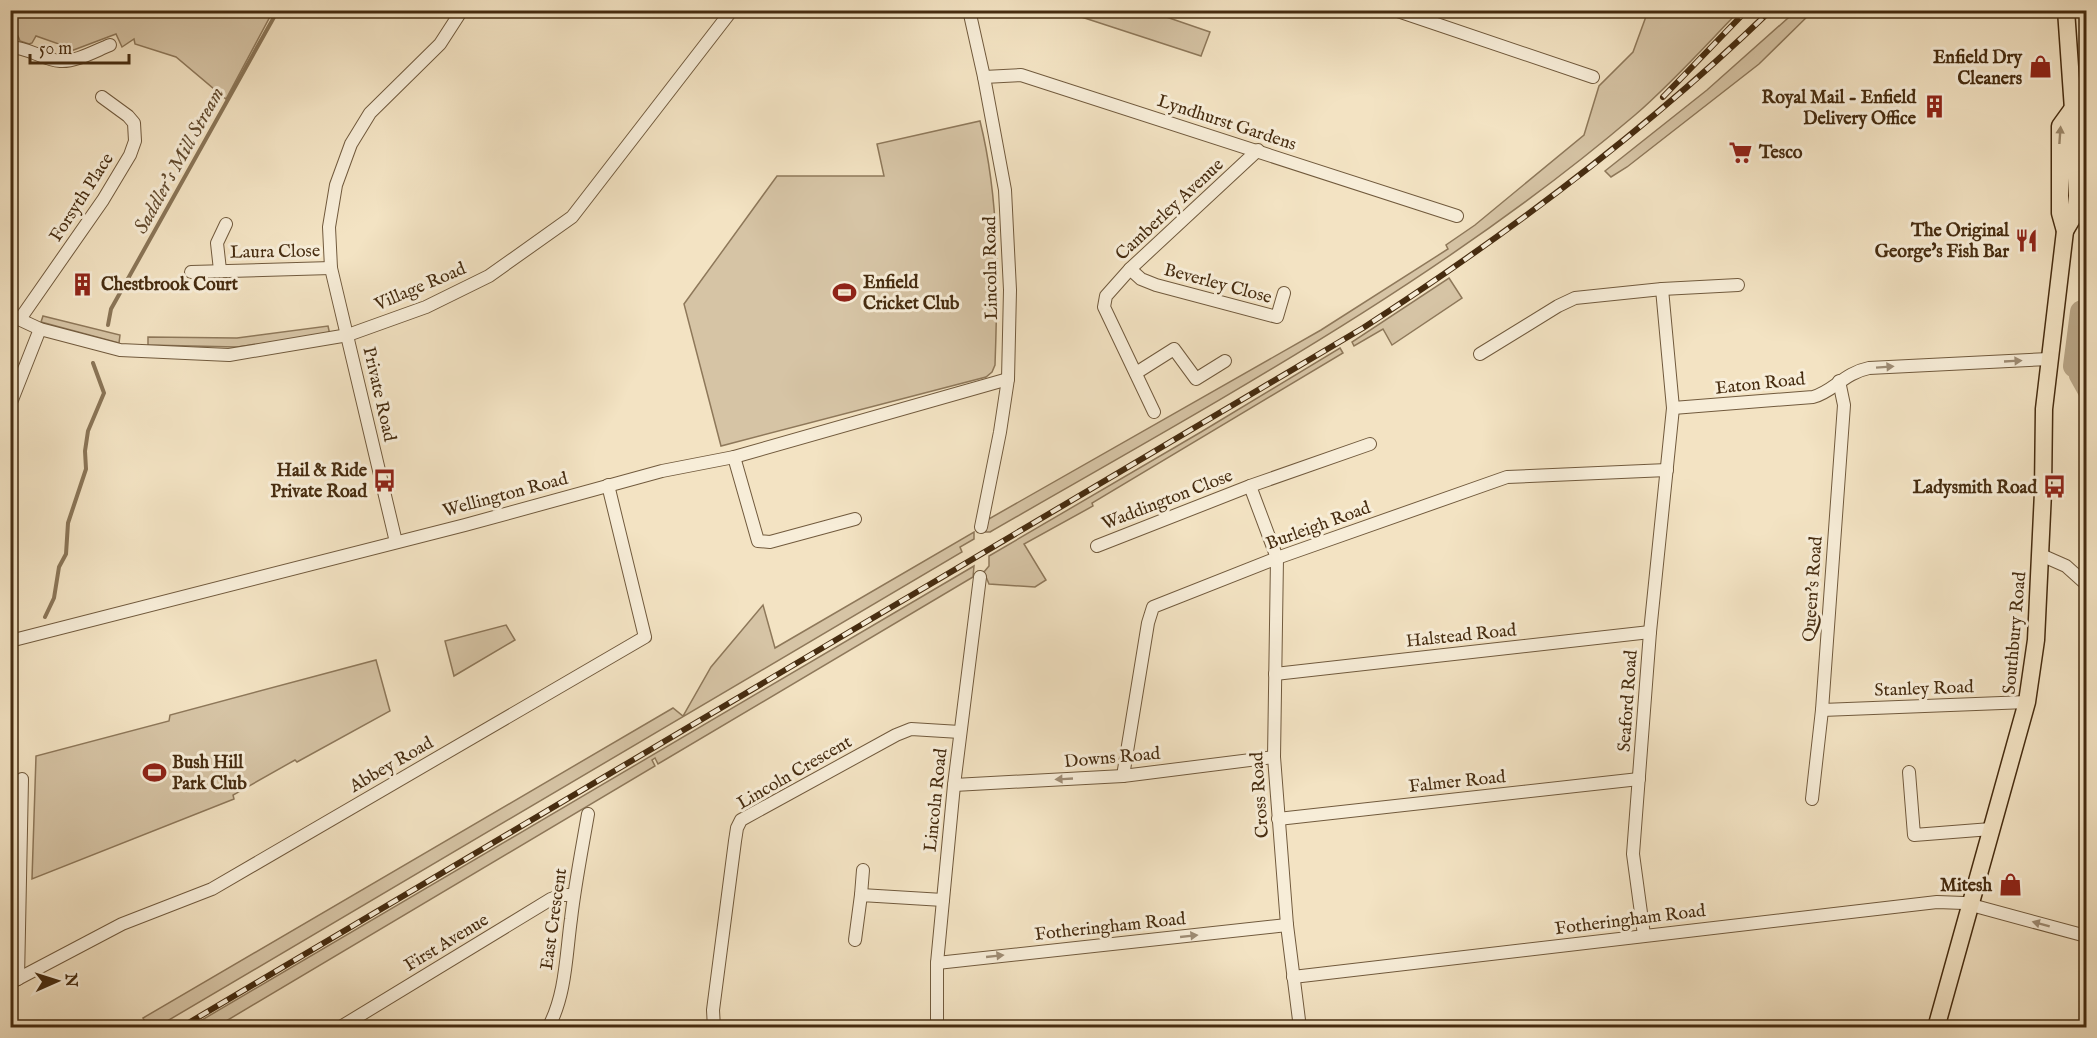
<svg xmlns="http://www.w3.org/2000/svg" width="2097" height="1038" font-family="'IM FELL English',serif">
  <style>
    .green { fill: #d6c4a5; stroke: #8e785a; stroke-width: 1.5 }
    .lines { fill: none; stroke-linecap: round; stroke-linejoin: round }
    .stream { stroke: #8a7557; stroke-width: 4 }
    .canal { stroke: #b8a586; stroke-width: 14 }
    .river { stroke: #b8a586; stroke-width: 24 }
    .minor-casing { stroke: #715a3d; stroke-width: 14 }
    .major-casing { stroke: #462c10; stroke-width: 19 }
    .minor { stroke: #f7edd8; stroke-width: 12 }
    .major { stroke: #f3e3c3; stroke-width: 16 }
    .rail-casing { stroke: #462c10; stroke-width: 6 }
    .rail { stroke: #f7edd8; stroke-width: 4; stroke-dasharray: 11; stroke-linecap: butt }
    .oneway { fill: #9c886a }
    .oneway2 { fill: #9e8c74 }
    .labels { text-anchor: middle; stroke-width: 6; stroke-linejoin: round; paint-order: stroke }
    .poi-label { font-size: 18px; font-weight: bold; fill: #462c10; stroke: #f7edd8; text-anchor: end }
    .street-label { font-size: 18px; fill: #462c10; stroke: #f7edd8 }
    .water-label { font-size: 20px; font-style: italic; fill: #624a2e; stroke: #f7edd8 }
  </style>
  <rect width="100%" height="100%" fill="#f3e3c3"/>
  <filter id="stains"><feTurbulence type="fractalNoise" baseFrequency=".00333" numOctaves="4"/><feColorMatrix values="0 0 0 0 .2 0 0 0 0 .09 0 0 0 0 .02 0 0 0 .5 -.17"/></filter>
  <radialGradient id="worn" r=".72"><stop offset=".6" stop-color="#630" stop-opacity="0"/><stop offset="1" stop-color="#630" stop-opacity=".3"/></radialGradient>
  <g class="green">
    <polygon points="1797,10 1813,11 1759,64 1627,167 1611,177 1605,171 1707,90"/>
    <polygon points="10,11 11,10 273,11 226,99 176,57 135,44 134,39 122,47 116,34 63,54 59,44 36,36 32,43 29,44 20,41 18,36 11,33"/>
    <polygon points="1063,11 1149,11 1210,32 1201,56"/>
    <path d="M 1648,11 L 1739,11 C 1705,46 1672,83 1635,115 C 1439,282 1212,404 990,532 L 985,532 L 987,520 L 1321,330 L 1448,249 L 1446,245 L 1475,225 L 1584,135 L 1599,86 L 1633,52 Z"/>
    <path d="M 980,121 C 1000,202 998,282 995,365 L 992,372 L 986,377 L 721,446 L 684,304 L 777,176 L 884,176 L 877,144 Z"/>
    <polygon points="1449,278 1462,298 1392,345 1383,329 1354,346 1352,342"/>
    <polygon points="43,316 120,335 119,343 41,322"/>
    <polygon points="328,326 330,335 237,347 148,345 148,337 237,338"/>
    <polygon points="1340,348 1343,353 1092,503 1093,506 1024,544 1046,580 1035,587 989,584 984,572 989,566 989,556 1201,432"/>
    <polygon points="974,532 974,539 960,547 962,552 157,1027 144,1027 147,1025 143,1018 673,708 683,716 711,667 763,605 775,648"/>
    <polygon points="974,566 973,577 658,764 655,758 652,760 655,766 216,1027 190,1027"/>
    <polygon points="506,625 515,640 454,676 445,641"/>
    <polygon points="376,660 390,711 297,762 295,760 233,795 234,799 32,879 36,756 169,721 170,715"/>
    <polygon points="1286,1022 1286,1027 1205,1027"/>
  </g>
  <g class="lines">
    <g class="stream">
      <polyline points="108,325 111,309 278,10"/>
      <polyline points="45,617 54,598 59,567 66,554 68,523 86,469 85,451 88,431 104,393 93,363"/>
    </g>
    <polyline class="canal" points="2075,366 2076,376 2086,394"/>
    <polyline class="river" points="2075,366 2082,312"/>
    <defs>
      <g id="minor">
        <polyline points="969,10 984,77 1005,190 1010,290 1008,379 1000,432 981,527"/>
        <polyline points="1395,10 1593,77"/>
        <path d="M 10,47 C 28,47 43,60 60,61 C 76,62 95,51 110,45"/>
        <polyline points="984,77 1021,75 1457,216"/>
        <polyline points="2073,109 2086,130"/>
        <polyline points="1130,269 1141,279 1156,285 1277,317 1284,293"/>
        <polyline points="220,270 217,243 226,224"/>
        <polyline points="191,272 331,268"/>
        <polyline points="10,315 40,329 120,350 229,355 348,335 426,307 489,276 572,217 732,10"/>
        <polyline points="20,319 103,200 130,155 135,141 134,123 128,116 102,97"/>
        <polyline points="1480,354 1558,306 1575,298 1662,289 1738,285"/>
        <polyline points="1136,373 1174,349 1196,379 1225,361"/>
        <polyline points="10,405 40,329"/>
        <path d="M 1673,408 L 1813,397 C 1833,392 1844,373 1869,368 L 2049,359"/>
        <polyline points="1154,412 1104,307 1106,296 1130,269 1258,150"/>
        <polyline points="734,457 758,541 770,542 855,519"/>
        <polyline points="1250,486 1277,558 1274,757 1287,925 1300,1028"/>
        <polyline points="396,542 331,268 329,227 336,185 351,144 370,113 440,44 462,10"/>
        <polyline points="1097,546 1250,486 1370,444"/>
        <polyline points="2041,555 2066,566 2086,584"/>
        <polyline points="10,641 465,525 662,471 734,457 1008,379"/>
        <polyline points="1275,674 1650,632"/>
        <polyline points="1822,710 2027,702"/>
        <polyline points="1909,772 1914,835 1991,829"/>
        <polyline points="1123,776 1148,623 1153,607 1277,558 1507,477 1667,470"/>
        <polyline points="954,785 1123,776 1274,757"/>
        <polyline points="1812,799 1822,710 1844,405 1839,381"/>
        <polyline points="1278,819 1639,779"/>
        <polyline points="861,895 863,870"/>
        <polyline points="1644,935 1633,854 1650,632 1673,408 1662,289"/>
        <polyline points="855,940 861,895 943,900"/>
        <polyline points="937,963 1287,925"/>
        <polyline points="1293,977 1937,902 1964,903 2086,936"/>
        <polyline points="18,979 22,779"/>
        <polyline points="10,983 122,924 212,889 645,637 608,485"/>
        <polyline points="339,1028 551,899 562,895 574,895"/>
        <path d="M 548,1028 C 566,995 566,955 571,919 C 575,884 582,849 588,814"/>
        <polyline points="714,1028 713,1010 735,841 737,828 741,820 896,735 911,729 960,732"/>
        <polyline points="937,1028 937,963 954,785 980,577"/>
      </g>
      <g id="major">
        <polyline points="2065,231 2075,214 2077,196 2075,160 2075,138 2066,10"/>
        <polyline points="1936,1028 2027,702 2036,640 2043,492 2044,409 2065,231 2060,213 2060,126 2073,108"/>
      </g>
    </defs>
    <use href="#minor" class="minor-casing"/>
    <use href="#major" class="major-casing"/>
    <use href="#minor" class="minor"/>
    <use href="#major" class="major"/>
    <defs>
      <g id="rail">
        <polyline points="1663,97 1747,10"/>
        <path d="M 180,1028 L 1363,328 C 1508,234 1646,131 1771,10"/>
      </g>
    </defs>
    <use href="#rail" class="rail-casing"/>
    <use href="#rail" class="rail"/>
  </g>
  <defs><path id="oneway-solid" d="M-6-.8H1V-3.2L6.5 0L1 3.2V.8H-6Z" transform="scale(1.5)"/></defs>
  <use class="oneway" href="#oneway-solid" transform="translate(2060 135) rotate(-86)"/>
  <g class="oneway2">
    <use href="#oneway-solid" transform="translate(2013 361) rotate(-3)"/>
    <use href="#oneway-solid" transform="translate(1885 367) rotate(-4)"/>
    <use href="#oneway-solid" transform="translate(1064 779) rotate(177)"/>
    <use href="#oneway-solid" transform="translate(2041 924) rotate(-165)"/>
    <use href="#oneway-solid" transform="translate(1189 936) rotate(-6)"/>
    <use href="#oneway-solid" transform="translate(995 956) rotate(-6)"/>
  </g>
  <defs>
    <symbol id="shop-bare" viewBox="-9 -9 18 18"><path d="M-5-2.5h2.3a2.7 3.5 0 0 1 5.4 0H5L5.5 6h-11ZM-1.5-2.5h3a1.5 2.3 0 0 0-3 0Z" fill="#8f2418" stroke="#f7edd8" stroke-width="2.5" paint-order="stroke"/></symbol>
    <symbol id="building-bare" viewBox="-9 -9 18 18"><path d="M-4-6H4V6H1V3H-1V6H-4ZM-2.5-4.3h1.7v1.8h-1.7ZM.8-4.3h1.7v1.8H.8ZM-2.5-1h1.7V.8h-1.7ZM.8-1h1.7V.8H.8Z" fill="#8f2418" stroke="#f7edd8" stroke-width="2.5" paint-order="stroke"/></symbol>
    <symbol id="supermarket-bare" viewBox="-9 -9 18 18"><path d="M-6-5.5h2.5l.6 2H6L4.5 2H-2.5L-4.4-4H-6ZM-1.5 3.2a1.3 1.3 0 1 0 .1 0ZM3 3.2a1.3 1.3 0 1 0 .1 0Z" fill="#8f2418" stroke="#f7edd8" stroke-width="2.5" paint-order="stroke"/></symbol>
    <symbol id="restaurant-bare" viewBox="-9 -9 18 18"><path d="M-5-6h1v4h1v-4h1v4h1v-4h1v5L-1.5 .5V6h-2V.5L-5-1ZM5-6V6H3V1.5H1.5Q1.5-4 5-6Z" fill="#8f2418" stroke="#f7edd8" stroke-width="2.5" paint-order="stroke"/></symbol>
    <symbol id="stadium-bare" viewBox="-9 -9 18 18"><path d="M0-5a6.5 5 0 1 0 0 10a6.5 5 0 1 0 0-10ZM-3.5-1.8h7v3.6h-7Z" fill="#8f2418" stroke="#f7edd8" stroke-width="2.5" paint-order="stroke"/></symbol>
    <symbol id="bus-bare" viewBox="-9 -9 18 18"><path d="M-5-6H5V4H4V6H2V4H-2V6H-4V4H-5ZM-3.5-4V0h7V-4ZM-3.5 1.2v1.5H-2V1.2ZM2 1.2v1.5H3.5V1.2Z" fill="#8f2418" stroke="#f7edd8" stroke-width="2.5" paint-order="stroke"/></symbol>
  </defs>
  <g fill-rule="evenodd">
    <use href="#shop-bare" x="2024" y="50" width="33" height="33"/>
    <use href="#building-bare" x="1918" y="90" width="33" height="33"/>
    <use href="#supermarket-bare" x="1724" y="136" width="33" height="33"/>
    <use href="#restaurant-bare" x="2010" y="224" width="33" height="33"/>
    <use href="#building-bare" x="66" y="268" width="33" height="33"/>
    <use href="#stadium-bare" x="828" y="276" width="33" height="33"/>
    <use href="#bus-bare" x="368" y="464" width="33" height="33"/>
    <use href="#bus-bare" x="2038" y="470" width="33" height="33"/>
    <use href="#stadium-bare" x="138" y="756" width="33" height="33"/>
    <use href="#shop-bare" x="1994" y="868" width="33" height="33"/>
  </g>
  <g class="labels">
    <g class="poi-label">
      <text x="2022" y="63">Enfield Dry<tspan x="2022" dy="21">Cleaners</tspan></text>
      <text x="1916" y="103">Royal Mail - Enfield<tspan x="1916" dy="21">Delivery Office</tspan></text>
      <text x="1759" y="158" text-anchor="start">Tesco</text>
      <text x="2009" y="236">The Original<tspan x="2009" dy="21">George's Fish Bar</tspan></text>
      <text x="863" y="288" text-anchor="start">Enfield<tspan x="863" dy="21">Cricket Club</tspan></text>
      <text x="101" y="290" text-anchor="start">Chestbrook Court</text>
      <text x="367" y="476">Hail &amp; Ride<tspan x="367" dy="21">Private Road</tspan></text>
      <text x="2037" y="493">Ladysmith Road</text>
      <text x="172" y="768" text-anchor="start">Bush Hill<tspan x="172" dy="21">Park Club</tspan></text>
      <text x="1992" y="891">Mitesh</text>
    </g>
    <g class="street-label">
      <text transform="translate(1227 122) rotate(18)" y="6">Lyndhurst Gardens</text>
      <text transform="translate(81 197) rotate(-57)" y="6">Forsyth Place</text>
      <text transform="translate(1169 209) rotate(-43)" y="6">Camberley Avenue</text>
      <text transform="translate(275 251) rotate(-1)" y="6">Laura Close</text>
      <text transform="translate(990 268) rotate(-91)" y="6">Lincoln Road</text>
      <text transform="translate(1218 283) rotate(15)" y="6">Beverley Close</text>
      <text transform="translate(420 286) rotate(-23)" y="6">Village Road</text>
      <text transform="translate(1760 383) rotate(-6)" y="6">Eaton Road</text>
      <text transform="translate(380 394) rotate(77)" y="6">Private Road</text>
      <text transform="translate(505 494) rotate(-15)" y="6">Wellington Road</text>
      <text transform="translate(1167 499) rotate(-21)" y="6">Waddington Close</text>
      <text transform="translate(1318 525) rotate(-20)" y="6">Burleigh Road</text>
      <text transform="translate(1812 589) rotate(-86)" y="6">Queen's Road</text>
      <text transform="translate(2014 633) rotate(-85)" y="6">Southbury Road</text>
      <text transform="translate(1461 635) rotate(-6)" y="6">Halstead Road</text>
      <text transform="translate(1924 688) rotate(-2)" y="6">Stanley Road</text>
      <text transform="translate(1627 701) rotate(-86)" y="6">Seaford Road</text>
      <text transform="translate(1112 757) rotate(-5)" y="6">Downs Road</text>
      <text transform="translate(391 764) rotate(-30)" y="6">Abbey Road</text>
      <text transform="translate(794 772) rotate(-30)" y="6">Lincoln Crescent</text>
      <text transform="translate(1457 781) rotate(-6)" y="6">Falmer Road</text>
      <text transform="translate(1259 795) rotate(-94)" y="6">Cross Road</text>
      <text transform="translate(935 800) rotate(-84)" y="6">Lincoln Road</text>
      <text transform="translate(553 919) rotate(-82)" y="6">East Crescent</text>
      <text transform="translate(1630 919) rotate(-7)" y="6">Fotheringham Road</text>
      <text transform="translate(1110 926) rotate(-6)" y="6">Fotheringham Road</text>
      <text transform="translate(446 942) rotate(-31)" y="6">First Avenue</text>
    </g>
    <g class="water-label">
      <text transform="translate(178 160) rotate(-61)" y="7">Saddler's Mill Stream</text>
    </g>
  </g>
  <rect width="2097" height="1038" fill="none" stroke="#f3e3c3" stroke-width="36"/>
  <rect x="12" y="12" width="2073" height="1014" fill="none" stroke="#462c10" stroke-width="3"/>
  <rect x="18" y="18" width="2061" height="1002" fill="none" stroke="#462c10" stroke-width="1.5"/>
  <g transform="translate(57 981) rotate(87)" stroke="#f7edd8" stroke-width="4.5" paint-order="stroke">
  <path d="M0-4.5L10 22L0 15L-10 22Z" fill="#462c10"/>
  <text y="-9" font-size="16" font-weight="bold" text-anchor="middle" fill="#462c10">N</text>
  </g>
  <path d="M30 54v9h99v-9" fill="none" stroke="#462c10" stroke-width="3"/>
  <text x="39" y="54" font-size="18" fill="#462c10" stroke="#f7edd8" stroke-width="4.5" paint-order="stroke">50 m</text>
  <rect width="100%" height="100%" filter="url(#stains)"/>
  <rect width="100%" height="100%" fill="url(#worn)"/>
</svg>
